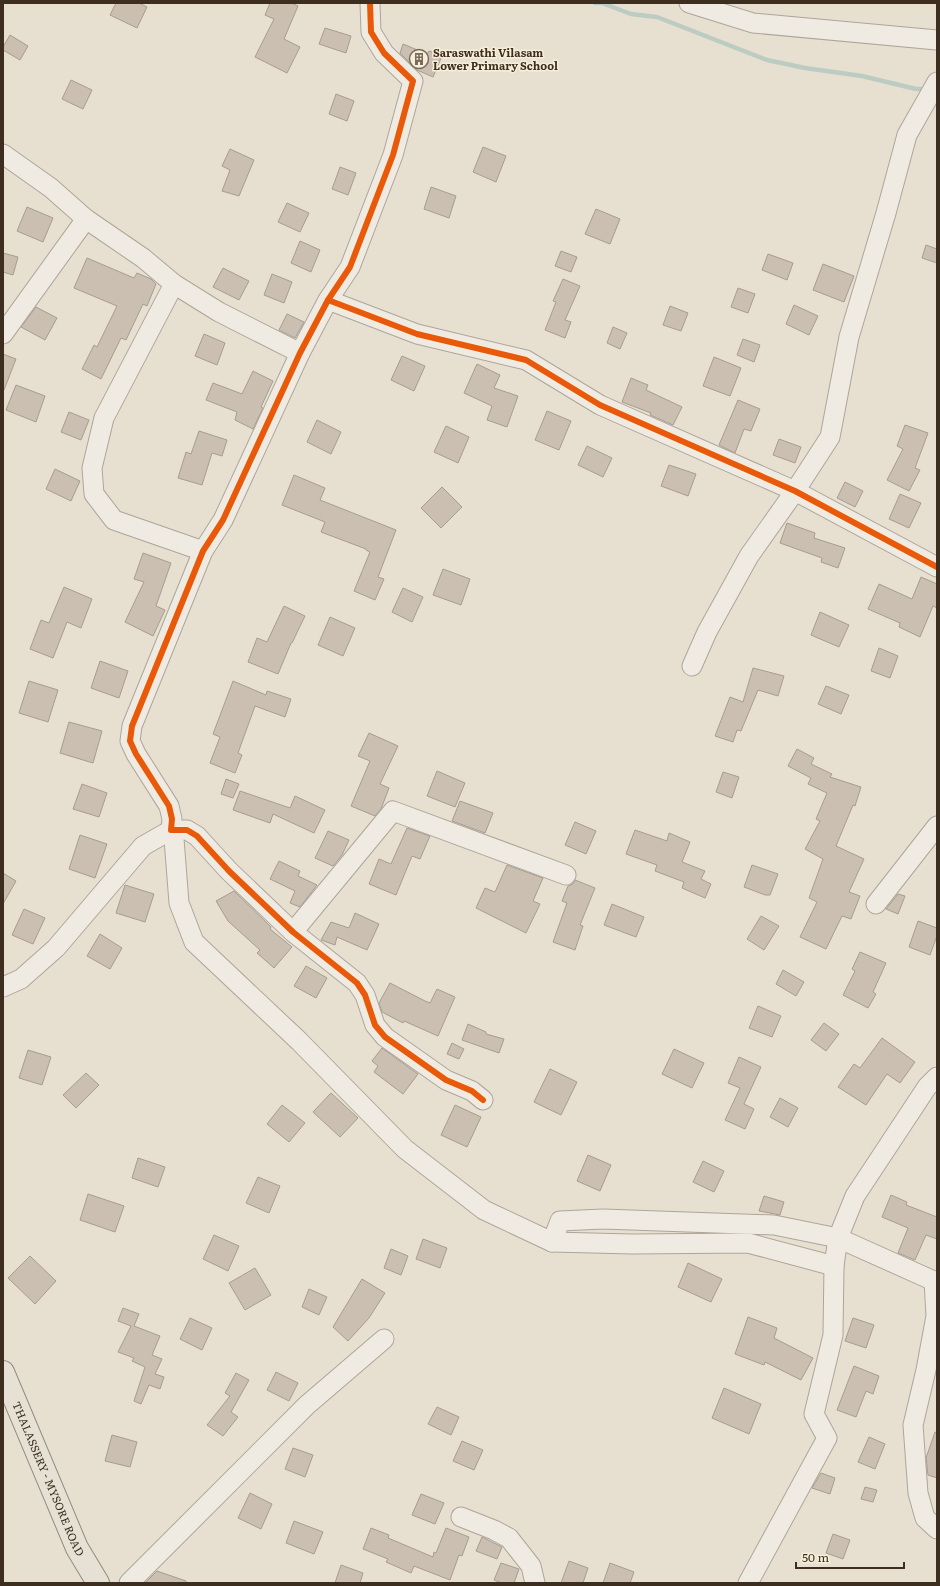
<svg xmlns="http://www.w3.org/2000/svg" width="940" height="1586" font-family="Literata,serif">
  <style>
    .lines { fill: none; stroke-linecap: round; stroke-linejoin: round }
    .stream { stroke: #bcccc2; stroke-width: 4.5 }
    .building { fill: #cbbfb2; stroke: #a89c90 }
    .minor-casing { stroke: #ada599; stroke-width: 21 }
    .major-casing { stroke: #928b80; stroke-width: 24 }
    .minor { stroke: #efebe3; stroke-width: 19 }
    .major { stroke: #e6e1d4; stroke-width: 22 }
    .cycleway-casing { stroke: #f7eed8; stroke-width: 8 }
    .cycleway { stroke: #e8590c; stroke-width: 6 }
    .labels { text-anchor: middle; stroke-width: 3; stroke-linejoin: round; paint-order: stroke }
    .poi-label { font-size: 11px; font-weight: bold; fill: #3d2e20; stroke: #f7eed8; text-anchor: start }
    .street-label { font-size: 11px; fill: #3d2e20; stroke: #f7eed8 }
  </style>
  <rect width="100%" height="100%" fill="#e7e0d1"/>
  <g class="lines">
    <polyline class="stream" points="595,3 602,3 631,14 657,17 767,60 805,68 862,76 916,89 926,89"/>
  </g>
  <g class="building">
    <polygon points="116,3 139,3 147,7 137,28 110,15"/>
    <polygon points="270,3 291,3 298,6 284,39 300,47 287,73 255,57 274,19 265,15"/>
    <polygon points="325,28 351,36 346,53 319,44"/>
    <polygon points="10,35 28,46 20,60 3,50 3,47"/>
    <polygon points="403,44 427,54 429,51 442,56 433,77 417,70 400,53"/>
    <polygon points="71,80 92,90 83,109 62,99"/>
    <polygon points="336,94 354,101 347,121 329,114"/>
    <polygon points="483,147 506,156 496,182 473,172"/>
    <polygon points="230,149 254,160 239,196 222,191 230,170 222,166"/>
    <polygon points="340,167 356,173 348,195 332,189"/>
    <polygon points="431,187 456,196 449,218 424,209"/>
    <polygon points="287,203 309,213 300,232 278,222"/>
    <polygon points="27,207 53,218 43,242 17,231"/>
    <polygon points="596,209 620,219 610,244 585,234"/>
    <polygon points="300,241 320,250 311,272 291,263"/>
    <polygon points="926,245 937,249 937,263 922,258"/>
    <polygon points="561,251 577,257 571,272 555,266"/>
    <polygon points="3,253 18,257 13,275 3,272"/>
    <polygon points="768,254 793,263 787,280 762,270"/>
    <polygon points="87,258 134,278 137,273 151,279 156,284 147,306 143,304 126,340 121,338 101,379 82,369 94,345 97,347 117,306 74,288"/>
    <polygon points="823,264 854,276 844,302 813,290"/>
    <polygon points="223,268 249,281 239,300 213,287"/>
    <polygon points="272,274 292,282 284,303 264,295"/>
    <polygon points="563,279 580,286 565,320 571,322 565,338 545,330 556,302 553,301"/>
    <polygon points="738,288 755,294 748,313 731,307"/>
    <polygon points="794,305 818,316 809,335 786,324"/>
    <polygon points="670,306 688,313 681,331 663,325"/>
    <polygon points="36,307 57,318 45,340 21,327"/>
    <polygon points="287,314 304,322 295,338 279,330"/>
    <polygon points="613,327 627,333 620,349 607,343"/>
    <polygon points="204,334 225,343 217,365 195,356"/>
    <polygon points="743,339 760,345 754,362 737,355"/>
    <polygon points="3,354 16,359 4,390 3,390"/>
    <polygon points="402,356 425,366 414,391 391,380"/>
    <polygon points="714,357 741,368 730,396 703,386"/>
    <polygon points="477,364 500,375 494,388 518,396 507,427 487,420 492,406 464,393"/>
    <polygon points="253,371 273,381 261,407 263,408 253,429 235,420 237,412 206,400 213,383 242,394"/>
    <polygon points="631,378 648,385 646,390 682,407 673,425 650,415 651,413 622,402"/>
    <polygon points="16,385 45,396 36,422 6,410"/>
    <polygon points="738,400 760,409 751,431 744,429 735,453 719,445"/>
    <polygon points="547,411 571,421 559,450 535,440"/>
    <polygon points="69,412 89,420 81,440 61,432"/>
    <polygon points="317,420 341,432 331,454 307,442"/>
    <polygon points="905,425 928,433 915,468 920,470 909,491 887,480 903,449 897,446"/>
    <polygon points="446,426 469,437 458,463 434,452"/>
    <polygon points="199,431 227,440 222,456 212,453 202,485 178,478 186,452 191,454"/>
    <polygon points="779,439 801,447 795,463 773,455"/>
    <polygon points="587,446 612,458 603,477 578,465"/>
    <polygon points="669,465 696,474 688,496 661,486"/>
    <polygon points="55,469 80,481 71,501 46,489"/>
    <polygon points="294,475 325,488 320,500 396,530 378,577 384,579 375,600 354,591 370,552 366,550 366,549 321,532 325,522 282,505"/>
    <polygon points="845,482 863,491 855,507 837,498"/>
    <polygon points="442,487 462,507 441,528 421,508"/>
    <polygon points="900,494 921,503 909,528 889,519"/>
    <polygon points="787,523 815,533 814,538 845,548 838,568 821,562 822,558 780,543"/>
    <polygon points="143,553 171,563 156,606 165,610 153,636 125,622 144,582 134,579"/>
    <polygon points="443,569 470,579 461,605 433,595"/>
    <polygon points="921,577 937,584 937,608 933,606 920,637 899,627 900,623 868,609 879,584 912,599"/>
    <polygon points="64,587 92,599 81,628 67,622 53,658 30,649 41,620 49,623"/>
    <polygon points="403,588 423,597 412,622 392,612"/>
    <polygon points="284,606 305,616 292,643 291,643 278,674 248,662 257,638 267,642"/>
    <polygon points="820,612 849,625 839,647 811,635"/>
    <polygon points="330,617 355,628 343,656 318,645"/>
    <polygon points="879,648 898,656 890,678 871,671"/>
    <polygon points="100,661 128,671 119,698 91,688"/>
    <polygon points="753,668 784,676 778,696 758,690 741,731 737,730 733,742 715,736 730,697 743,702"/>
    <polygon points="29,681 58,690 48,722 19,713"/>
    <polygon points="233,681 266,695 267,691 291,699 285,717 255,706 238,753 242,755 235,773 210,763 220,737 213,734"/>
    <polygon points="826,686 849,695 841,714 818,704"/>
    <polygon points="69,722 102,731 93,763 60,753"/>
    <polygon points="369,733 398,746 380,784 389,788 381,809 375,816 351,806 370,761 358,756"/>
    <polygon points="797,749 814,758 811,764 832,774 830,777 861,787 855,806 853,805 836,846 864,859 849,892 860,896 851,919 842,916 826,949 800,937 817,902 809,898 823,859 805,849 820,821 816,819 827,793 808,784 811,778 788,766"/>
    <polygon points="437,771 465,783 455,807 427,796"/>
    <polygon points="723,772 739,777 732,798 716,792"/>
    <polygon points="226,779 239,784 233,798 221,794"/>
    <polygon points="82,784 107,793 99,817 73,809"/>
    <polygon points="240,791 290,808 295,796 325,810 314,833 273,814 270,823 233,810"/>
    <polygon points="460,801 493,813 485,833 452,821"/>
    <polygon points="575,822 596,831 586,854 565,845"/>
    <polygon points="407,828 430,836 420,859 412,856 396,895 369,884 379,859 391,864"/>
    <polygon points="635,830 667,841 669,833 690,842 682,862 705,871 701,879 711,884 705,898 682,888 684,882 655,871 657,865 626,854"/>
    <polygon points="328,831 349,840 342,855 333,866 315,858"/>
    <polygon points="80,835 107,844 95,878 69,869"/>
    <polygon points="279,861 300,871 298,876 317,885 300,907 290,903 295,891 270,879"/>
    <polygon points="507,865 543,878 533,901 540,904 526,933 476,908 485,888 495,892"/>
    <polygon points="752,865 778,874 770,895 765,895 744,887"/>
    <polygon points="3,873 16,881 3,904"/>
    <polygon points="575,880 595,888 580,925 583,926 575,950 553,942 567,903 562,901 568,886 573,884"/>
    <polygon points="125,885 154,894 145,922 116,913"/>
    <polygon points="234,891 271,927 270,929 292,947 274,968 257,953 260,950 228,921 216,901"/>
    <polygon points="898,894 905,896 898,914 886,909"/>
    <polygon points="612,904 644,917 636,937 604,925"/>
    <polygon points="24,909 45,918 33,944 12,935"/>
    <polygon points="355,913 379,924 367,950 337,937 335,945 321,940 331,922 349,928"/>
    <polygon points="761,916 779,926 764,950 747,939"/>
    <polygon points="918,921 937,928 937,936 930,955 909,947"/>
    <polygon points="100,934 122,948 110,969 87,956"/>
    <polygon points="860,952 886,963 873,992 876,994 868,1008 843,995 855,971 852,969"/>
    <polygon points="306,966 327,978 316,998 294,986"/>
    <polygon points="783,970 804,982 796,996 776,984"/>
    <polygon points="390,983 425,1001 430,1003 437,989 455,997 438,1036 404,1021 403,1023 382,1012 379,1003"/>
    <polygon points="758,1006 781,1016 772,1037 749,1028"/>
    <polygon points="824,1023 839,1034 826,1051 811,1040"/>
    <polygon points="468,1024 486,1032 486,1034 504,1039 499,1053 462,1040"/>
    <polygon points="882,1038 915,1062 900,1083 887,1074 866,1105 838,1087 854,1064 860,1068"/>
    <polygon points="452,1043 464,1049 459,1059 447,1054"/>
    <polygon points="382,1048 418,1074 403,1094 374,1072 378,1066 372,1061"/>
    <polygon points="674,1049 704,1063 692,1088 662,1074"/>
    <polygon points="28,1050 51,1057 42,1085 19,1078"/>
    <polygon points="739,1057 761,1067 744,1104 754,1109 745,1129 725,1120 740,1088 728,1083"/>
    <polygon points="550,1069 577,1082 561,1115 534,1102"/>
    <polygon points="86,1073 99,1085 76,1108 63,1095"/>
    <polygon points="331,1093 358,1118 340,1137 313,1112"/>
    <polygon points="780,1098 798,1108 788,1127 770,1117"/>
    <polygon points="282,1105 305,1123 289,1142 267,1124"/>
    <polygon points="455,1105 481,1117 467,1147 441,1135"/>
    <polygon points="588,1155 611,1165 600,1191 577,1181"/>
    <polygon points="138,1158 165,1167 158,1187 132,1178"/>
    <polygon points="703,1161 724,1171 714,1192 693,1182"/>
    <polygon points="258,1177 280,1186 269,1213 246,1203"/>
    <polygon points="88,1194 124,1206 115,1232 80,1220"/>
    <polygon points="891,1195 907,1202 906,1205 937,1217 937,1239 926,1235 915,1260 898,1253 908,1228 882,1217"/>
    <polygon points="764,1196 784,1202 780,1215 759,1211"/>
    <polygon points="214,1235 239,1246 228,1271 203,1259"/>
    <polygon points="423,1239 447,1248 440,1268 416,1259"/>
    <polygon points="391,1249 408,1256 401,1275 384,1268"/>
    <polygon points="30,1256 56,1281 35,1304 8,1278"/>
    <polygon points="688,1263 722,1279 711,1302 678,1287"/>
    <polygon points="255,1268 271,1295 245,1310 229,1283"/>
    <polygon points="362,1279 385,1293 369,1318 348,1341 333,1327"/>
    <polygon points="309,1289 327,1297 319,1315 302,1307"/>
    <polygon points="123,1308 139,1314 134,1326 160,1336 152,1355 162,1359 155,1374 164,1377 160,1389 149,1385 141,1404 134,1401 145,1367 132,1361 134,1358 118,1352 131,1326 118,1321"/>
    <polygon points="748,1317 777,1328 774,1338 813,1358 801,1380 765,1362 764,1365 735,1354"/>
    <polygon points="190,1318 212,1328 202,1350 180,1339"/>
    <polygon points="853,1318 874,1325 866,1348 845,1341"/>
    <polygon points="854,1366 879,1376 873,1394 866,1391 856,1417 837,1410"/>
    <polygon points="276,1372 298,1383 289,1401 267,1390"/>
    <polygon points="236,1373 249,1380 231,1412 238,1417 223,1436 207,1425 230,1396 225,1393"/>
    <polygon points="724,1388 761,1404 749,1434 712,1418"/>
    <polygon points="437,1407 459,1417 451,1435 428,1424"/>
    <polygon points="935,1432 937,1433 937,1478 928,1475 926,1458"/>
    <polygon points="112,1435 137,1442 130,1467 105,1461"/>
    <polygon points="869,1437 885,1444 875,1469 858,1462"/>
    <polygon points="462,1441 483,1450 474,1470 453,1461"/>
    <polygon points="293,1448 313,1455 305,1477 285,1469"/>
    <polygon points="821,1473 835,1478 830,1494 812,1488"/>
    <polygon points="865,1487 877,1490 873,1502 861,1499"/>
    <polygon points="250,1493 272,1504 261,1529 238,1518"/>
    <polygon points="421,1494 444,1503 435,1524 412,1515"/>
    <polygon points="294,1521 323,1532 314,1554 286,1543"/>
    <polygon points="371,1528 389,1535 388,1538 433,1557 434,1552 436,1553 446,1528 469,1537 462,1556 459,1555 450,1580 414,1566 411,1573 386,1562 388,1559 363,1549"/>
    <polygon points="833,1534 850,1540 843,1559 826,1553"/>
    <polygon points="482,1537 502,1547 497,1559 476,1551"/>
    <polygon points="569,1561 588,1568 583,1583 561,1583"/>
    <polygon points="501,1563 519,1569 514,1583 502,1583 494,1580"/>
    <polygon points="610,1563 634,1572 630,1583 603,1583"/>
    <polygon points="341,1565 363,1573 360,1583 335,1583"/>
    <polygon points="157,1571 186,1581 186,1583 145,1583"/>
  </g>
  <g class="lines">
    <defs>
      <g id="minor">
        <polyline points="370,3 371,32 384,53 413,81 393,155 350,267 328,300 300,353 223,520 203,551 132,726 130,741 136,754 169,806 172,819 171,830 187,830 197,836 229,871 293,932 357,983 365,995 375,1025 385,1037 446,1080 472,1091 483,1100"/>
        <polyline points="689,3 753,23 937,40"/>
        <polyline points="3,154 51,188 86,219 143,258 174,284 219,312 300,353"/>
        <polyline points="174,284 104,418 92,468 94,494 114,520 203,551"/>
        <polyline points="328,300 417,334 526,360 600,405 795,491 937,567"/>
        <polyline points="3,334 86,219"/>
        <polyline points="692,666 707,632 749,556 795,491 830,437 849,337 886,213 907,135 937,82"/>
        <polyline points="876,904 937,826"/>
        <polyline points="293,932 393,811 566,875"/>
        <polyline points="3,987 21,979 56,948 143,846 171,830 174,839 179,903 194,942 299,1041 405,1149 484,1210 552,1242 632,1244 748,1243 834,1266"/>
        <polyline points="552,1242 560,1221 603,1219 774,1225 838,1238 934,1281 936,1316 926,1370 913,1425 918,1493 925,1518 937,1529"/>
        <polyline points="461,1517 494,1530 509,1538 531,1566 535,1583"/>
        <polyline points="129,1583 307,1405 384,1339"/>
        <polyline points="748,1583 827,1438 814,1414 833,1335 834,1266 838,1238 855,1196 927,1087 937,1077"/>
      </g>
      <g id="major">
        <path id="s1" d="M 3,1372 L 77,1548 L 98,1583"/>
      </g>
    </defs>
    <use href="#minor" class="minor-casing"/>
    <use href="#major" class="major-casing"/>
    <use href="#minor" class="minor"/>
    <use href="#major" class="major"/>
    <defs>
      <g id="cycleway">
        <polyline points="370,3 371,32 384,53 413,81 393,155 350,267 328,300 300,353 223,520 203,551 132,726 130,741 136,754 169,806 172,819 171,830 187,830 197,836 229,871 293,932 357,983 365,995 375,1025 385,1037 446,1080 472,1091 483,1100"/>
        <polyline points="328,300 417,334 526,360 600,405 795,491 937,567"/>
      </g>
    </defs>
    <use href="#cycleway" class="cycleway-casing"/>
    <use href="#cycleway" class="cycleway"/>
  </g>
  <defs>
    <symbol id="building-ring" viewBox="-11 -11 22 22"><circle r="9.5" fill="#f7eed8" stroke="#786c5e" stroke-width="1.5"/><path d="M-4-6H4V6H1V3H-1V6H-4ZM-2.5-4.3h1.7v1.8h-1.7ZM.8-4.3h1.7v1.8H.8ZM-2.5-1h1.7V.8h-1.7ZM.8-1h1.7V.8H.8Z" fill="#786c5e"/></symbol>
  </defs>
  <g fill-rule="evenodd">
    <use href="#building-ring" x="408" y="48" width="22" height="22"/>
  </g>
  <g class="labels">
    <g class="poi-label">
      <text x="433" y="57">Saraswathi Vilasam<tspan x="433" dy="13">Lower Primary School</tspan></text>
    </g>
    <g class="street-label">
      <text dy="4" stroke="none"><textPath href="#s1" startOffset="116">THALASSERY - MYSORE ROAD</textPath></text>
    </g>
  </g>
  <rect width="940" height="1586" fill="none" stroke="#3d2e20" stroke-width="8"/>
  <path d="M796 1562v6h108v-6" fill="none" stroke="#3d2e20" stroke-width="2"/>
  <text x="802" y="1562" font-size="12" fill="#3d2e20" stroke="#f7eed8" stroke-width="3" paint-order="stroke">50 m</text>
</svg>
